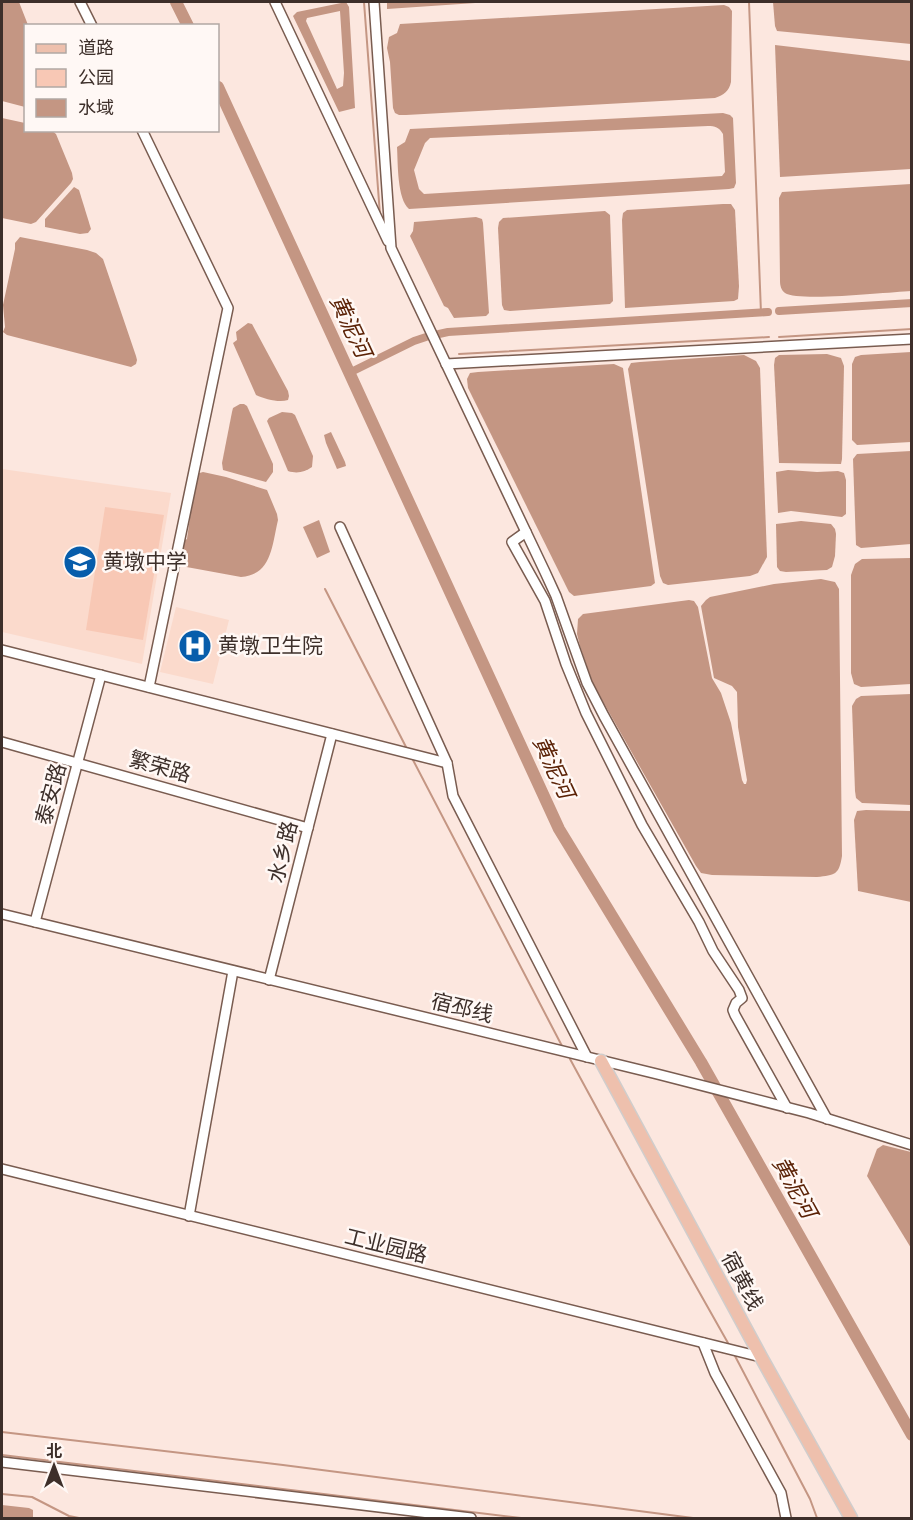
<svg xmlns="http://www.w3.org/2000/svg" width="913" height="1520" font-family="'Zilla Slab','Noto Sans SC',serif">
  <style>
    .built { fill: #fbdacc }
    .green { fill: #f8c8b5 }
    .water { fill: #c49683; fill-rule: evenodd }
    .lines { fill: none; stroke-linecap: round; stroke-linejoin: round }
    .stream { stroke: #c49683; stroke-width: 2 }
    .canal { stroke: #c49683; stroke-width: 8 }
    .river { stroke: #c49683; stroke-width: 12 }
    .minor-casing { stroke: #795c50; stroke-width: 12 }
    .major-casing { stroke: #d0cdcc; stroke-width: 15 }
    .minor { stroke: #fff; stroke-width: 9 }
    .major { stroke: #eec0ad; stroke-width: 12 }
    .labels { text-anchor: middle; stroke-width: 5; stroke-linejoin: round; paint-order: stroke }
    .poi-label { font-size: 21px; fill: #3d2f2a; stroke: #fff8f5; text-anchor: start }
    .street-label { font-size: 21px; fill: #3d2f2a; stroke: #fff8f5 }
    .water-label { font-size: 22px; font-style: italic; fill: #5b2206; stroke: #fff8f5 }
  </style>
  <rect width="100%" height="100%" fill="#fce7df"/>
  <g class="built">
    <polygon points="2,469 171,493 142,664 2,632"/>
    <polygon points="176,607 229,620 213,684 160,672"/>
  </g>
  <polygon class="green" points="105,507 164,515 143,640 86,630"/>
  <g class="water">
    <polygon points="2,2 19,2 28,25 26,26 25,107 2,101"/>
    <path d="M 346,2 L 349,7 L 355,108 L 339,112 L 293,16 L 297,12 ZM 340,11 L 344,73 L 343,86 L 337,89 L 306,21 L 307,18 Z"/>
    <polygon points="387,2 490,2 387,9"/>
    <polygon points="773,2 911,2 911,44 777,31 775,26"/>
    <path d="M 724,5 L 729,7 L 732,11 L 731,82 C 729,91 724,95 715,98 L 406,115 L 399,115 L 395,113 L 393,108 L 390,62 L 387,48 L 389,37 L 397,33 L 400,24 Z"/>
    <polygon points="775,45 911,61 911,169 780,177"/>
    <path d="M 723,113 L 730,115 L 733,118 L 736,183 L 734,188 L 729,189 L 409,209 C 397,199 398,163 397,147 L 405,142 L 410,129 ZM 708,126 C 715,126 719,127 723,134 L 725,172 L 722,176 L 424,194 L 419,189 L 414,170 L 425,143 L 430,138 Z"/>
    <polygon points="2,118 25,123 26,130 52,131 56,134 72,173 73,179 71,183 36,222 31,224 2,218"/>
    <path d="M 911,184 L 911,291 C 890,292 799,302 785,293 C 781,290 780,285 780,281 L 779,198 L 782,192 Z"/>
    <polygon points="74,187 79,190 91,229 88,233 80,234 45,227 45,219"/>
    <polygon points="723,204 731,204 735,210 739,286 738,299 734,301 625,308 622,220 623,213 627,210"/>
    <polygon points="605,211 610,215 613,301 610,304 510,311 504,310 502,305 498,228 499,222 503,218"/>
    <polygon points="476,217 482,219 483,223 489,313 486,316 454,318 448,308 444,306 410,236 413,231 414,222"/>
    <polygon points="20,237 87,250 96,253 103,259 136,356 137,360 136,364 131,367 7,335 3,332 5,327 3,305 15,249 15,243"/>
    <path d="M 248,323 L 252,324 L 288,391 L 289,396 L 288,400 C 279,403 265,399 256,395 L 233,343 L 237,340 L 236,332 Z"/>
    <polygon points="911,352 911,442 857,445 852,440 852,364 855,357 861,355"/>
    <polygon points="827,354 841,358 844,366 842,459 841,464 779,463 774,365 775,358 779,355"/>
    <polygon points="744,355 756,361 760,368 767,557 758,573 750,576 668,585 663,583 660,576 628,369 631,363 640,362"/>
    <polygon points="614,364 623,368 655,583 651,586 574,596 569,592 468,388 467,379 470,373 478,372"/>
    <polygon points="240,404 244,404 247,406 273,464 273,472 266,482 223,470 222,463 232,412 233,408"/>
    <path d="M 282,412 L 292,413 L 295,415 L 313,456 L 312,467 C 305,472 297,474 288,471 L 267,421 L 269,418 Z"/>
    <polygon points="331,432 345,462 346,466 337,469 326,443 324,435"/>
    <polygon points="911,451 911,544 861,548 856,545 853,459 857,454"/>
    <polygon points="788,470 817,472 838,471 844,473 846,480 846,514 842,517 791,511 778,513 776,472"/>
    <path d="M 203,472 L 226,477 L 267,490 L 277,514 L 278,520 C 272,545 272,575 241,577 L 181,566 L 180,551 L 182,542 L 187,539 L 196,474 Z"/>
    <polygon points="319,520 330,552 317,558 303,527"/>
    <polygon points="801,521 831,524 835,529 836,534 835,556 832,567 827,570 786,572 780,571 777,567 776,524"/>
    <polygon points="911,558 911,684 861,687 854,684 851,673 851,575 855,564 862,559"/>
    <path d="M 821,579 L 835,582 L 839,589 L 842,856 C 839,875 835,875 817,877 L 712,875 L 701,873 L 696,866 L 593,684 L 580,646 L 577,634 L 578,619 L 583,614 L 689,600 L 694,601 L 698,607 L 712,678 L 721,693 L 731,723 L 742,780 L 744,784 L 746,784 L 747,780 L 738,727 L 737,692 L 732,686 L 714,678 L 701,606 L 706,600 L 710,597 L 774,584 Z"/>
    <polygon points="911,694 911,805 862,803 856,798 855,791 852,706 856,699 861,696"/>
    <polygon points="866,810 911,811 911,902 858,891 854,820 857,811"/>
    <polygon points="883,1145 911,1152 911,1248 867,1176 877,1149"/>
    <polygon points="2,1505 29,1508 33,1510 33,1518 2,1518"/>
  </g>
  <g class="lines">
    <g class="stream">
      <polyline points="364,2 380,215"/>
      <polyline points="749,2 761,313"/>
      <polyline points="779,337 912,329"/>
      <polyline points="459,354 769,337"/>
      <polyline points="325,589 406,747"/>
      <polyline points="413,760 562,1046"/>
      <polyline points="570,1059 632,1173 728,1343"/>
      <polyline points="735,1356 810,1499 817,1518"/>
      <polyline points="2,1432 283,1465 693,1518"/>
      <polyline points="2,1455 521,1518"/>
      <polyline points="2,1494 32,1497 69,1516 79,1518"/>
    </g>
    <g class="canal">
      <polyline points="779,311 912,303"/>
      <polyline points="439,334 448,332 768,312"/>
      <polyline points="349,373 414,341 426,337"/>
    </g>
    <g class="river">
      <polyline points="176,2 188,26"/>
      <polyline points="218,87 559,829 701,1062 912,1435"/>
    </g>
    <defs>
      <g id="minor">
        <polyline points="80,2 92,26"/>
        <polyline points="275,2 388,241"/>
        <polyline points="374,2 391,248 545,572 556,596 587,683 604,716 827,1119"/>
        <polyline points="142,130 228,308 149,687"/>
        <polyline points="446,364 912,339"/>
        <polyline points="340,527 447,763 453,796 587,1057"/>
        <polyline points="526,532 512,542 545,601 566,664 586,713 642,825 699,922 713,951 739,990 742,998 736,1003 733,1010 735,1015 787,1108"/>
        <polyline points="2,650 447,763"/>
        <polyline points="2,742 308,828"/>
        <polyline points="2,914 657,1074 809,1113 912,1145"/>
        <polyline points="35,922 101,675"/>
        <polyline points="269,980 332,734"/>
        <polyline points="2,1169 761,1357"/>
        <polyline points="189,1216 233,971"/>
        <polyline points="703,1343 715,1373 781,1493 786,1518"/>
        <polyline points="2,1462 471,1518"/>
      </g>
      <polyline id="major" points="601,1061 761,1357 851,1518"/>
    </defs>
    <use href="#minor" class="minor-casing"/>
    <use href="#major" class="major-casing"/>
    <use href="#minor" class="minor"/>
    <use href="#major" class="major"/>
  </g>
  <defs>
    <symbol id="school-disc" viewBox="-11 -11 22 22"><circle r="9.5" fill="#075dab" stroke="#fff8f5"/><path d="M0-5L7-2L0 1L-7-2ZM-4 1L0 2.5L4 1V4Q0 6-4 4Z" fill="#fff"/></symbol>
    <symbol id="hospital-disc" viewBox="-11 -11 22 22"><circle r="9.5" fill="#075dab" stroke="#fff8f5"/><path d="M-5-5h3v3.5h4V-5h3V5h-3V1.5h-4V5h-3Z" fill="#fff"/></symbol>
  </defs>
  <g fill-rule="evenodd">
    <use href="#school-disc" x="61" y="543" width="38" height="38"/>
    <use href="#hospital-disc" x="176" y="627" width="38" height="38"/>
  </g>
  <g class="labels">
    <g class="poi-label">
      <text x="103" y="569">黄墩中学</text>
      <text x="218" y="653">黄墩卫生院</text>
    </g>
    <g class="street-label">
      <text transform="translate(160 767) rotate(16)" y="7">繁荣路</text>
      <text transform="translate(51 794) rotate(-75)" y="7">泰安路</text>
      <text transform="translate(283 852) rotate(-76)" y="7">水乡路</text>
      <text transform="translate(462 1008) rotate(14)" y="7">宿邳线</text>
      <text transform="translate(386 1246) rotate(14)" y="7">工业园路</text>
      <text transform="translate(742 1281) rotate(62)" y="7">宿黄线</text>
    </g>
    <g class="water-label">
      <text transform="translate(351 326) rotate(65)" y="8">黄泥河</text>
      <text transform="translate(554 767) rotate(65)" y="8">黄泥河</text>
      <text transform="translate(795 1187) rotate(61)" y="8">黄泥河</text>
    </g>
  </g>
  <rect width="913" height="1520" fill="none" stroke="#3d2f2a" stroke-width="6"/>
  <rect x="24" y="24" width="195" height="108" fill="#fff8f5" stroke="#b1a8a4" stroke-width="1.5"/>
  <rect x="36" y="44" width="30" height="9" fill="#eec0ad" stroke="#b1a8a4" stroke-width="1.5"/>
  <text x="78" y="54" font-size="18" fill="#3d2f2a">道路</text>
  <rect x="36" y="69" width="30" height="18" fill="#f8c8b5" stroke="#b1a8a4" stroke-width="1.5"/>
  <text x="78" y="84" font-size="18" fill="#3d2f2a">公园</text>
  <rect x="36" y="99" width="30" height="18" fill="#c49683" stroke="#b1a8a4" stroke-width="1.5"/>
  <text x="78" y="114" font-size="18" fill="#3d2f2a">水域</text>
  <g transform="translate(54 1466)" stroke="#fff8f5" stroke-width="4.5" paint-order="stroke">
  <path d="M0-4.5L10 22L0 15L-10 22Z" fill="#3d2f2a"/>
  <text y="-9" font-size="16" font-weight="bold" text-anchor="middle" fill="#3d2f2a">北</text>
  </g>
</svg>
